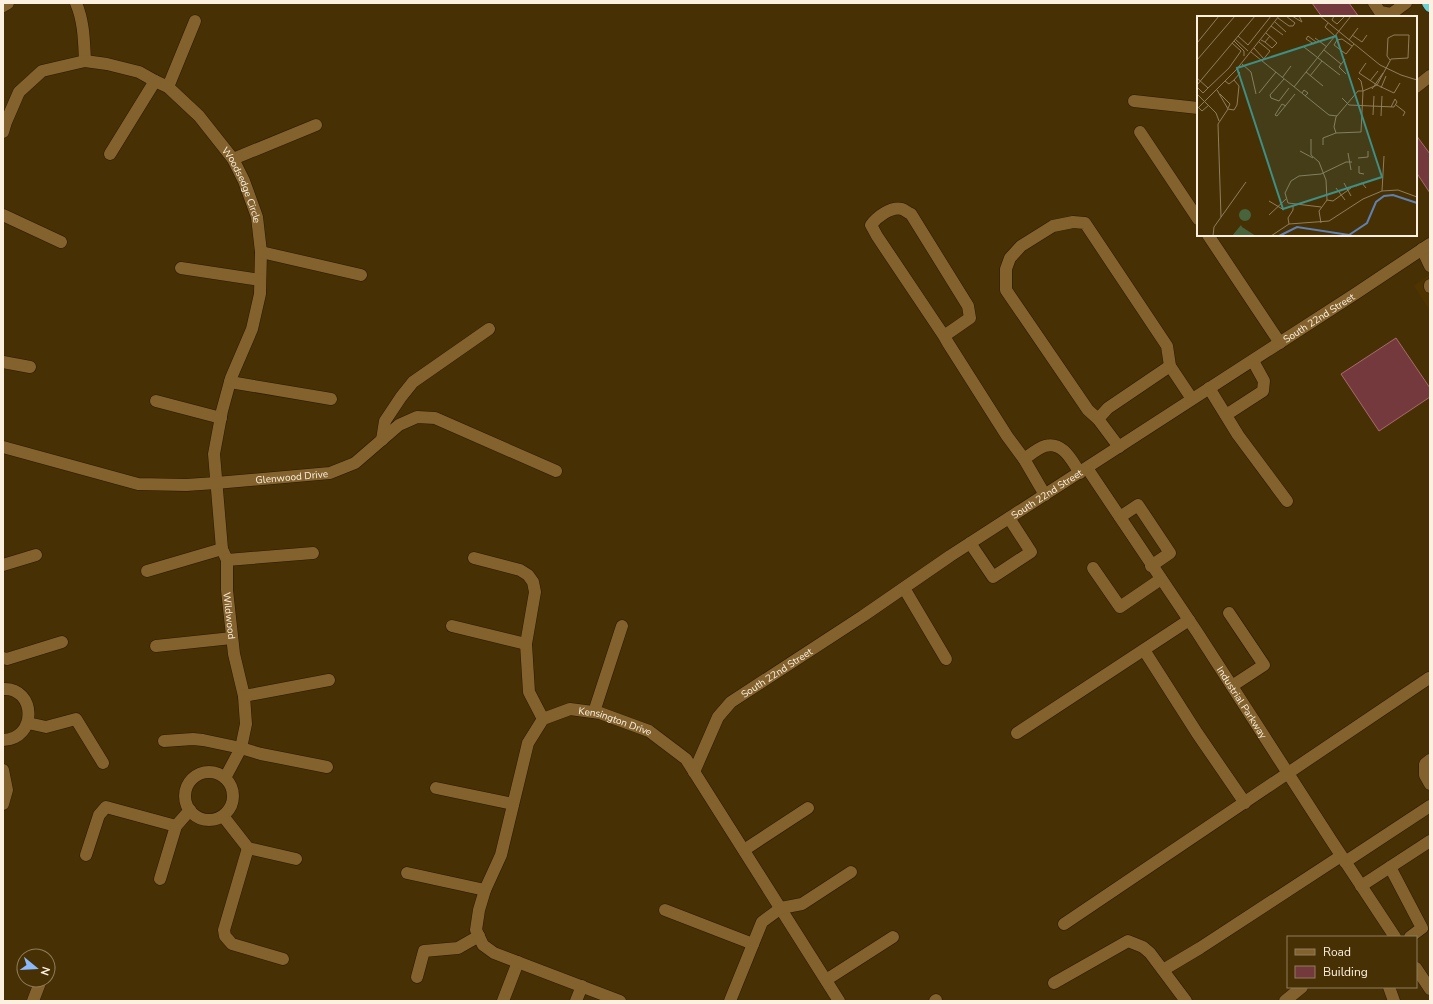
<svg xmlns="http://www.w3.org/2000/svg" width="1433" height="1004" font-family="'Nunito Sans',sans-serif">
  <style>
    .built { fill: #4f3400 }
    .building { fill: #74393c; stroke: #a96a6d }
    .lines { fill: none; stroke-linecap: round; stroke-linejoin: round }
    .minor-casing { stroke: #291900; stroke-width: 13 }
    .highway-casing { stroke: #291900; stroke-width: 13 }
    .minor { stroke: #83622d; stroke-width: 12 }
    .highway { stroke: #6dd0d2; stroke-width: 12 }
    .labels { text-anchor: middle; stroke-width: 3; stroke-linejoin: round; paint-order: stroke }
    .street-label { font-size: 10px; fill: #fcf1e1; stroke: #473004 }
    .inset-river { fill: none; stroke: #5f81b0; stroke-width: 2 }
    .inset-road { fill: none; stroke: #8f7d5c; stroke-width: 1 }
    .view { fill: #3e8f85; fill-opacity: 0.15; stroke: #3e8f85; stroke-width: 2 }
    .inset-edge { fill: none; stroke: #fcf1e1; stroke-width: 2 }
  </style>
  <rect width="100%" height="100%" fill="#473004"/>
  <polygon class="built" points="1430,274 1430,311 1414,286"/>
  <g class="building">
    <polygon points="1312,3 1349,3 1359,17 1322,17"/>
    <polygon points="1416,135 1430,154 1430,193 1416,172"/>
    <polygon points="1396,338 1430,388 1430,397 1379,431 1341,374"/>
  </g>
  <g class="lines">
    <defs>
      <g id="minor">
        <path d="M 76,3 C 84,22 84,41 85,61"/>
        <polyline points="1374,3 1380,12 1391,14 1406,3"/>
        <polyline points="3,6 8,3"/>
        <polyline points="168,87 195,21"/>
        <polyline points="1416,87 1430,76"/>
        <polyline points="1134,101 1198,108"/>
        <path id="s1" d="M 3,132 L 6,122 L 19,92 L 42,71 L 85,61 L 107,64 L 139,72 L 155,81 L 168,87 L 199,116 L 233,159 L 244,181 L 257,217 L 261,252 L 260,294 L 252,329 L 231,378 L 222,411 L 214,454 L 222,549 L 227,560 L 227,590 L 234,654 L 244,696 L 246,724 L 241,748 L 225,778"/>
        <polyline points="1140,132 1198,219"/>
        <polyline points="110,154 155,81"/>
        <polyline points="233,159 316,125"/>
        <polyline points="3,215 61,242"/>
        <polyline points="1208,235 1280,343"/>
        <polyline points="1422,249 1430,266"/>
        <polyline points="261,252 361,275"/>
        <polyline points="181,268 260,280"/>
        <polyline points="1430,285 1430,287"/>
        <path d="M 944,336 L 970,318 L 968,306 L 911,214 C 908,213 905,210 902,209 C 891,206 877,217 871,225 L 877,236 L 944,336 L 948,343 L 1007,436 L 1024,459"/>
        <polyline points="3,362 30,367"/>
        <polyline points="230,382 331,399"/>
        <polyline points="1209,388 1238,435 1287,501"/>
        <polyline points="156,401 221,418"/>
        <polyline points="1226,415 1263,391 1264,381 1253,361"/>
        <polyline points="1098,419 1088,410 1006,290 1006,269 1010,258 1021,246 1053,226 1073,222 1085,223 1167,346 1170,366 1192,399"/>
        <polyline points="382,440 385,421 401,397 413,382 489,329"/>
        <path id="s2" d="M 3,447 L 138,484 L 186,485 L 216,483 L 330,473 L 355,463 L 399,425 L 417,417 L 435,418 L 556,471"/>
        <polyline points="1119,447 1098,419 1108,408 1170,366"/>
        <path id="s3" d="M 1087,468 L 1197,632 L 1331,840 L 1395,937"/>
        <path d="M 1045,495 L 1024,459 C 1030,455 1038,448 1045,446 C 1063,441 1072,461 1080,473"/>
        <polyline points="1120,517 1138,505 1170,553 1151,566"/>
        <polyline points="970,543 993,577 1031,552 1009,518"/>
        <polyline points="474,558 520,570 528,575 533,582 535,592 526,644 529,692 543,719"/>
        <polyline points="227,560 313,553"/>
        <polyline points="3,565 36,555"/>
        <polyline points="1093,568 1120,607 1161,579"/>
        <polyline points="147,571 222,549"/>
        <polyline points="904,588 946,659"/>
        <polyline points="1229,613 1264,665 1232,686"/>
        <polyline points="452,626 526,644"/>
        <polyline points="156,646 232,638"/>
        <polyline points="1144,650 1197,733 1245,803"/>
        <polyline points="3,658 7,659 62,642"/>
        <path d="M 3,689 C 36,687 38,739 3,740"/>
        <polyline points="244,696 329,680"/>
        <polyline points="594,712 622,626"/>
        <polyline points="28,723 46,727 76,719 103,763"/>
        <polyline points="1017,733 1189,620"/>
        <polyline points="164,741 193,739 203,740 241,748 261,754 327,767"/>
        <polyline points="1430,760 1425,764 1425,775 1430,784"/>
        <polyline points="3,770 7,790 3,804"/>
        <path id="s4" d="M 694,772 L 718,717 L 731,702 L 863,616 L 950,556 L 1355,294 L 1430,244"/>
        <circle cx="209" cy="796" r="24"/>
        <polyline points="436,788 513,804"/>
        <polyline points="223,816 248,848 296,859"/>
        <polyline points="248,848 224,930 225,936 232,944 283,959"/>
        <polyline points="744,850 808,808"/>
        <polyline points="86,855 99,815 106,807 176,826"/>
        <polyline points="1345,862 1430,806"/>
        <polyline points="1390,867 1422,928 1410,937"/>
        <polyline points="407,873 485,890"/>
        <polyline points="160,879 176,826 190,810"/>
        <polyline points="1361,886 1430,841"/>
        <polyline points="665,910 753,944"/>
        <polyline points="1064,924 1429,678"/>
        <polyline points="1416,968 1430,989"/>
        <polyline points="1163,970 1200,948 1341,856"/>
        <polyline points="417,977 424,951 458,948 479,936"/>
        <polyline points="826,980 893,937"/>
        <polyline points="1054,983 1128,941 1143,947 1150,953 1186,1001"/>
        <polyline points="1389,987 1394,1001"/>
        <polyline points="33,1001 41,980"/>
        <polyline points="503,1001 518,962"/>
        <polyline points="576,1001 582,986"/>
        <path id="s5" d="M 620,1001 L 494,953 L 483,945 L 476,930 L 479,910 L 485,890 L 501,855 L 528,743 L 543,719 L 570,709 L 600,713 L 649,731 L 686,759 L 839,1001"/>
        <polyline points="730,1001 762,922 781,908 802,904 851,872"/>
        <polyline points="935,1001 936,1000"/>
        <polyline points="1285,1001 1302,987"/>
      </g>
      <polyline id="highway" points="1428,3 1430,6"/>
    </defs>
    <use href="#minor" class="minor-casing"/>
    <use href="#highway" class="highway-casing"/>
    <use href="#minor" class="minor"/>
    <use href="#highway" class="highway"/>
  </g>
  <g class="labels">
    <g class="street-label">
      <text dy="4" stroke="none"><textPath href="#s1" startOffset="331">Woodsedge Circle</textPath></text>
      <text dy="4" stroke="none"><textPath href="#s4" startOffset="782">South 22nd Street</textPath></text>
      <text dy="4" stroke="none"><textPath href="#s2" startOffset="294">Glenwood Drive</textPath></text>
      <text dy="4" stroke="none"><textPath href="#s4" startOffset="458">South 22nd Street</textPath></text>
      <text dy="4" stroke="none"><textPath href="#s1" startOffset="774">Wildwood</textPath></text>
      <text dy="4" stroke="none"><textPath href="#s4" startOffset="134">South 22nd Street</textPath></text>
      <text dy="4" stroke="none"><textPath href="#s3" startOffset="281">Industrial Parkway</textPath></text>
      <text dy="4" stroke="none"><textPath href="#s5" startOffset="464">Kensington Drive</textPath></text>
    </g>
  </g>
  <g transform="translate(1197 16)">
    <rect width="220" height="220" fill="#473004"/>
    <path d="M42 199a6 6 0 1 1 12 0a6 6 0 1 1-12 0ZM 44,209 L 45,211 L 59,220 L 35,220 Z" fill="#47643c"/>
    <path class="inset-river" d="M 82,220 L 100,211 L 152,219 L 170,207 L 179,186 L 187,180 L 196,179 L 220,187"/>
    <path class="inset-road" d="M 95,0 L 105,6 L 102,0M 123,0 L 183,49 L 204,59 L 220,64M 137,0 L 135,4 L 140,8 L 148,0M 81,2 L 92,10 L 96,10 L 98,7 L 89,0M 78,6 L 89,16M 131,7 L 128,11 L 138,20M 74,10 L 86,19M 155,19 L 165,26 L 170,19M 41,20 L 51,29 L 74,0M 111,20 L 119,26 L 117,28 L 109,23 ZM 118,22 L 130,31M 38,23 L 51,35M 64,24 L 68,26 L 73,20M 152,24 L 161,12M 37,25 L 47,35 L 47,40M 62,26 L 73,35 L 65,45M 68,26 L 75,32 L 80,27 L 69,17M 0,27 L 22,0M 155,30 L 145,23 L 140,24 L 137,29 L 149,38 L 157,28M 107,31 L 143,59M 57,32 L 67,43M 127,34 L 144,48M 54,36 L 132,99 L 140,100M 148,43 L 142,51 L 149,58M 0,44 L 38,0M 169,47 L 162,57 L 180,69 L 197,77 L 203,67M 45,48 L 54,56 L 59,78M 109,56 L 126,70M 113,60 L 125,45M 0,62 L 11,72 L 32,52 L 44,35 L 35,27M 85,62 L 94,50M 161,62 L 164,65 L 166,75 L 161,75 L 139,101 L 137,111 L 139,117 L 164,116 L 166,75 L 180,69 L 194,43 L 211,42 L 212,19 L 197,19 L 191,22 L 190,40 L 193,44M 87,63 L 73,79 L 74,82 L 82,85 L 92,72M 28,65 L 32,68 L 37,64 L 43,57 L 40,54M 173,65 L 181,55M 0,69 L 58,0M 0,71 L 6,77 L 11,72M 97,71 L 154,0M 184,72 L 189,60M 175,73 L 186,57M 20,74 L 31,93 L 21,108 L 24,201M 62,77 L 79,56M 105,77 L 107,74 L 111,77 L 108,80M 0,78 L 19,97 L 22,105M 23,78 L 33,88 L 31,92M 145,82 L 152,89 L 197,91M 199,89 L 208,96 L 206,100M 89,90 L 85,88 L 78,99 L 80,100 L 98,78M 194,91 L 198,83 L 200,86 L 197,91M 2,92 L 5,95 L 12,89M 0,93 L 39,54 L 82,0M 31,93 L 37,94 L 40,89 L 42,70 L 37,64M 176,99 L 177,80M 184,100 L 185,80M 114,123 L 114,139 L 122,146 L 129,164 L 130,184 L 122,195 L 124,207M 126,129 L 126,122 L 139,117M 103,135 L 116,142M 151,137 L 154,154M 161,142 L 171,141 L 171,135M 162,150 L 162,157 L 167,158M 147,167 L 154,180M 159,170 L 165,167 L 169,172M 139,172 L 148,184M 185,175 L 187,140M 130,184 L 136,185 L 154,172M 72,185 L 87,194M 124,191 L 91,187 L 88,177 L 94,165 L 102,160 L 124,158 L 149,146 L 155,146M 72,199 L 89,183M 92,208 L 91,202 L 96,194 L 96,189M 16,220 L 17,211 L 49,166M 74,220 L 92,208 L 132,205 L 166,183 L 185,175 L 201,174 L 220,181"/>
    <path class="view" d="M 139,20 L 185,161 L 86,193 L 40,52 Z"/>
    <rect width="220" height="220" class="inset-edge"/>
  </g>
  <rect width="1433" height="1004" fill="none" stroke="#fcf1e1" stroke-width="8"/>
  <rect x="1287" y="936" width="130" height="52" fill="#473004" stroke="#8f7d5c"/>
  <rect x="1295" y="949" width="20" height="6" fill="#83622d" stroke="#8f7d5c"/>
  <text x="1323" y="956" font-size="12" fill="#fcf1e1">Road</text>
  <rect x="1295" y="966" width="20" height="12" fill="#74393c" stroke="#8f7d5c"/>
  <text x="1323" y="976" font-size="12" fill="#fcf1e1">Building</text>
  <g transform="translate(36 968) rotate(108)"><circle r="19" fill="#473004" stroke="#8f7d5c"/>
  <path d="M0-3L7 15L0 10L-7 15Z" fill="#8bbafc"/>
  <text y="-6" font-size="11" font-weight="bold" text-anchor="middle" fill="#fcf1e1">N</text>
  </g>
</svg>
